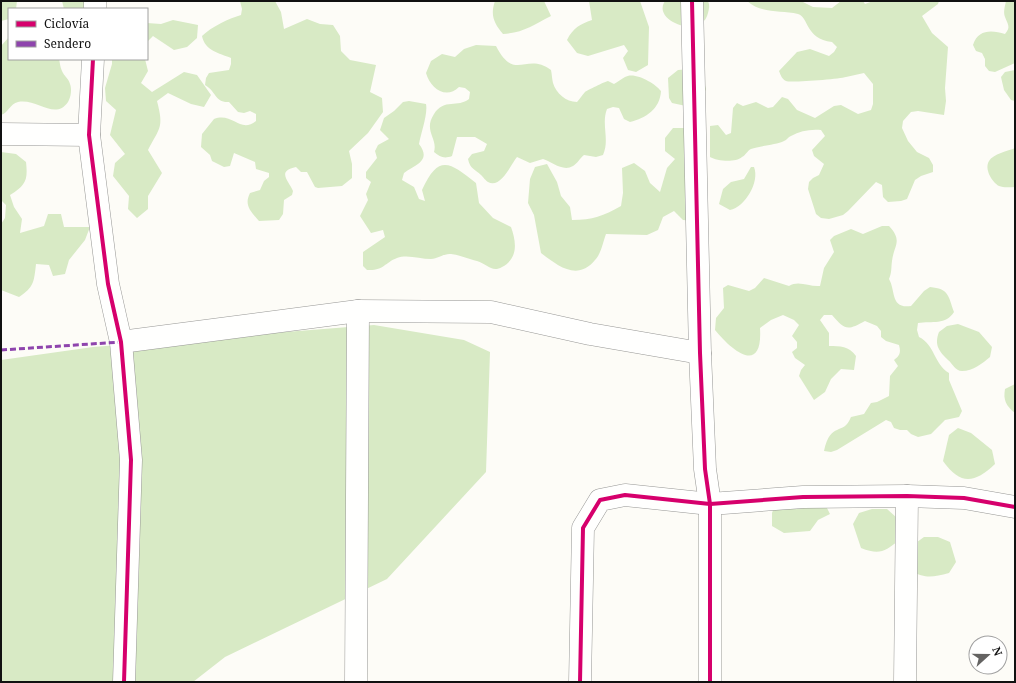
<svg xmlns="http://www.w3.org/2000/svg" width="1016" height="683" font-family="'Noto Serif',serif">
  <style>
    .forest { fill: #d8eac5 }
    .lines { fill: none; stroke-linecap: round; stroke-linejoin: round }
    .minor-casing { stroke: #979795; stroke-width: 23 }
    .minor { stroke: #fffffe; stroke-width: 22 }
    .quiet { stroke: #8e44ad; stroke-width: 3; stroke-dasharray: 6 3; stroke-linecap: butt }
    .cycleway-casing { stroke: #fff; stroke-width: 6 }
    .cycleway { stroke: #d6006c; stroke-width: 4 }
  </style>
  <rect width="100%" height="100%" fill="#fdfcf7"/>
  <g class="forest">
    <polygon points="1,1 17,1 16,9 9,9 9,19 1,21"/>
    <polygon points="62,1 89,1 89,9 64,9"/>
    <path d="M 240,1 L 275,1 L 281,12 L 284,29 L 307,19 L 320,24 L 333,25 L 340,36 L 341,51 L 350,60 L 376,65 L 370,92 L 382,98 L 383,112 L 368,133 L 349,151 L 352,164 L 352,178 L 342,186 L 318,188 L 315,187 L 307,172 L 301,172 L 296,167 C 276,171 289,181 293,191 L 292,195 L 284,200 L 283,214 L 279,220 L 259,221 C 250,211 244,205 250,193 L 260,190 L 264,181 L 269,177 L 269,173 L 256,169 L 255,162 L 234,153 L 230,166 L 224,167 L 212,161 L 210,155 L 201,147 L 202,134 L 214,119 C 233,112 240,134 256,121 L 256,114 L 250,111 L 244,113 L 238,112 L 229,102 C 215,103 216,91 205,85 L 206,78 L 209,73 L 229,70 L 231,64 L 231,58 C 219,53 205,51 202,36 C 211,27 230,18 241,15 L 242,9 Z"/>
    <path d="M 495,1 L 544,1 L 551,16 C 533,25 523,33 503,34 C 494,23 490,15 495,1 Z"/>
    <path d="M 589,1 L 640,1 L 649,27 L 648,65 L 636,72 L 628,70 L 623,58 L 628,51 L 624,45 L 588,56 L 577,53 L 567,40 C 573,28 580,24 592,20 Z"/>
    <path d="M 665,1 L 708,1 C 710,5 709,9 708,13 C 702,40 651,21 665,1 Z"/>
    <path d="M 747,1 L 801,1 L 813,7 L 832,8 L 841,1 L 863,1 L 865,4 L 873,1 L 939,1 L 938,4 L 922,16 L 932,33 L 948,47 L 945,88 L 946,101 L 944,115 L 918,111 L 911,112 L 903,121 L 902,128 L 908,141 L 917,152 L 929,158 L 933,165 L 933,172 L 921,176 L 915,180 L 907,199 L 901,201 L 888,202 L 883,197 L 882,185 L 876,182 L 848,211 L 843,215 L 829,219 L 821,218 L 816,214 L 808,189 L 809,182 L 813,178 L 819,175 L 824,164 L 814,156 L 812,150 L 825,136 L 821,130 C 810,129 800,131 791,136 C 788,137 787,140 784,141 C 776,145 759,146 751,149 C 747,151 746,155 742,157 C 735,163 717,161 710,157 L 710,126 L 718,125 L 726,135 L 731,133 L 733,108 L 737,103 L 743,106 L 756,102 L 768,108 L 773,107 L 782,97 L 788,99 L 797,110 L 815,118 L 834,106 L 841,105 L 858,114 L 871,110 L 873,104 L 873,84 L 864,73 C 858,74 852,76 846,77 C 839,79 790,83 786,81 C 782,79 781,76 779,71 L 797,52 L 810,49 L 829,56 L 834,52 L 837,47 L 832,42 C 805,39 809,17 798,14 C 781,10 761,14 747,1 Z"/>
    <path d="M 1006,1 L 1015,1 L 1015,63 L 995,72 L 989,71 L 985,66 L 985,59 L 982,53 L 976,51 L 973,45 C 978,29 992,30 1005,34 C 1011,27 1008,25 1005,17 C 1003,12 1005,6 1006,1 Z"/>
    <polygon points="173,20 198,25 197,38 187,47 174,50 153,36 147,42 147,23 161,24"/>
    <path d="M 9,37 L 9,59 L 59,59 C 60,63 60,67 62,71 C 64,76 69,79 70,84 C 72,89 71,97 68,102 C 55,121 37,98 18,102 C 10,104 8,113 1,115 L 1,46 Z"/>
    <path d="M 476,45 L 496,46 C 515,83 526,51 551,70 C 552,75 552,79 553,83 C 556,93 566,102 577,102 C 580,99 582,95 585,92 C 588,90 604,82 608,81 L 614,84 C 618,82 621,79 625,77 C 634,71 655,83 661,91 C 660,109 646,118 630,122 L 624,119 L 619,108 L 613,107 L 607,109 C 601,124 610,140 603,155 L 596,157 L 584,155 C 580,158 577,164 573,166 C 563,172 552,162 543,159 L 530,163 L 517,157 C 511,164 501,189 488,182 C 486,181 483,177 481,175 C 475,169 470,169 468,159 L 472,154 L 484,151 L 487,144 L 475,137 L 457,137 L 452,156 C 444,159 440,157 434,152 C 438,138 423,131 434,114 C 444,98 458,108 469,99 L 470,92 L 465,88 L 459,87 C 446,100 430,88 426,73 L 431,61 L 442,54 L 455,57 L 464,49 Z"/>
    <path d="M 112,59 L 145,59 L 148,71 L 141,83 L 152,92 L 184,72 L 197,75 L 211,95 L 204,107 L 191,104 L 168,93 L 157,101 C 164,128 160,127 148,150 L 162,173 L 148,196 L 148,209 L 137,218 L 128,209 L 129,196 L 113,176 L 115,163 L 125,154 L 110,135 L 116,110 L 106,101 L 105,88 L 112,64 Z"/>
    <polygon points="690,69 704,82 706,89 703,96 686,106 672,103 669,98 668,78 678,70"/>
    <polygon points="1015,70 1015,101 1011,100 1004,90 1001,77 1005,72"/>
    <path d="M 409,101 L 426,104 C 428,114 421,133 419,144 C 432,161 415,165 404,173 L 402,180 L 414,187 L 419,199 L 425,201 L 422,190 C 439,153 450,163 476,183 L 479,203 L 493,218 L 511,227 C 516,241 519,258 502,267 C 492,273 487,264 477,261 C 469,259 460,255 451,254 C 444,253 438,259 431,259 C 420,259 407,254 397,258 C 384,263 384,271 367,270 L 363,266 L 363,252 L 385,237 L 383,230 L 371,233 L 360,216 L 368,200 L 366,194 L 371,182 L 366,178 L 366,172 L 377,158 L 375,151 L 378,145 L 389,139 L 380,130 L 384,118 L 394,111 L 403,102 Z"/>
    <path d="M 673,128 L 686,128 L 697,221 L 683,220 L 674,211 L 663,217 L 658,230 L 647,235 L 606,234 C 603,242 601,254 595,260 C 577,282 557,265 541,253 L 534,215 L 528,203 L 530,179 L 535,167 L 547,164 L 557,182 L 561,196 L 570,207 L 572,220 C 593,220 603,216 621,206 L 623,193 L 622,168 L 634,163 L 645,171 L 650,183 L 660,192 L 667,168 L 675,159 L 665,151 L 665,138 Z"/>
    <path d="M 1015,148 L 1015,187 C 1010,187 1004,188 999,186 C 992,182 984,169 989,161 C 993,154 1008,151 1015,148 Z"/>
    <path d="M 1,152 L 16,154 L 26,162 C 28,180 26,185 10,195 L 14,207 L 22,219 L 20,233 L 44,226 L 48,214 L 61,214 L 64,227 L 90,227 L 85,240 L 69,260 L 65,274 L 53,276 L 49,265 L 36,264 C 34,282 34,287 19,297 L 1,290 L 1,224 L 5,218 L 6,205 L 1,200 Z"/>
    <path d="M 751,167 L 754,167 C 760,182 745,207 730,210 L 719,204 L 723,189 L 731,182 L 744,179 Z"/>
    <path d="M 882,226 L 889,226 C 903,241 894,245 892,261 C 891,268 892,272 889,279 C 896,291 890,309 911,306 L 924,291 L 930,287 C 949,289 948,295 954,312 C 946,325 932,321 918,323 L 917,330 L 919,337 C 935,345 934,364 949,373 L 949,380 L 962,411 L 959,417 L 945,420 L 931,434 L 918,437 L 911,434 L 907,430 L 900,430 L 894,428 L 891,422 L 886,420 L 837,450 L 831,452 L 824,451 C 831,420 843,437 851,417 L 864,414 L 871,403 L 877,402 L 889,396 L 890,376 L 898,366 L 894,360 C 900,356 901,352 899,345 L 886,341 L 881,337 L 881,331 L 877,326 L 865,321 C 847,331 845,330 832,315 L 824,315 L 820,320 L 829,333 L 829,346 C 840,346 849,346 856,356 L 854,370 L 841,369 L 831,379 L 825,392 L 814,400 L 799,376 L 801,370 L 805,365 L 795,358 L 792,352 L 797,348 L 797,342 L 792,336 L 799,325 L 794,320 L 783,315 L 771,320 L 760,328 C 763,376 732,351 715,330 L 716,318 L 724,308 L 723,288 L 728,285 L 749,291 L 755,288 L 764,278 L 789,286 C 799,280 809,287 820,286 L 824,268 L 834,252 L 830,240 L 834,236 L 851,229 L 863,234 Z"/>
    <path d="M 958,324 L 979,332 L 992,347 L 990,357 C 983,363 973,371 962,371 C 955,371 953,364 948,360 C 939,351 934,345 939,332 L 947,326 Z"/>
    <polygon points="374,325 464,340 490,352 486,472 387,579 225,657 193,682 1,682 1,360 93,347"/>
    <path d="M 1015,384 L 1015,413 C 1006,406 1003,400 1005,389 Z"/>
    <path d="M 958,428 L 971,433 L 992,450 L 995,464 C 974,484 960,485 943,461 L 949,435 Z"/>
    <polygon points="777,500 823,500 830,514 818,520 810,531 784,533 772,526 772,513"/>
    <path d="M 872,509 L 887,509 L 897,518 L 899,540 C 885,552 879,555 861,548 L 853,524 L 859,513 Z"/>
    <path d="M 924,537 L 938,537 L 950,542 L 956,562 L 949,573 C 933,577 926,579 911,571 L 913,545 Z"/>
  </g>
  <g class="lines">
    <defs>
      <g id="minor">
        <polyline points="692,1 700,353 705,469 710,504 710,682"/>
        <polyline points="95,9 95,1"/>
        <polyline points="93,59 89,135 108,284 121,342 131,460 124,682"/>
        <polyline points="1,134 89,135"/>
        <polyline points="121,342 358,311 491,312 590,334 700,353"/>
        <polyline points="356,682 358,311"/>
        <polyline points="580,682 583,528 600,500 625,495 710,504 803,497 907,496 964,498 1015,507"/>
        <polyline points="905,682 907,496"/>
      </g>
    </defs>
    <use href="#minor" class="minor-casing"/>
    <use href="#minor" class="minor"/>
    <polyline class="quiet" points="1,350 121,342"/>
    <defs>
      <g id="cycleway">
        <polyline points="692,1 700,353 705,469 710,504 710,682"/>
        <polyline points="93,59 89,135 108,284 121,342 131,460 124,682"/>
        <polyline points="580,682 583,528 600,500 625,495 710,504 803,497 907,496 964,498 1015,507"/>
      </g>
    </defs>
    <use href="#cycleway" class="cycleway-casing"/>
    <use href="#cycleway" class="cycleway"/>
  </g>
  <rect width="1016" height="683" fill="none" stroke="#111111" stroke-width="4"/>
  <rect x="8" y="8" width="140" height="52" fill="#ffffff" stroke="#a0a0a0"/>
  <rect x="16" y="21" width="20" height="6" fill="#d6006c" stroke="#a0a0a0"/>
  <text x="44" y="28" font-size="12" fill="#111111">Ciclovía</text>
  <rect x="16" y="41" width="20" height="6" fill="#8e44ad" stroke="#a0a0a0"/>
  <text x="44" y="48" font-size="12" fill="#111111">Sendero</text>
  <g transform="translate(988 655) rotate(69)"><circle r="19" fill="#ffffff" stroke="#a0a0a0"/>
  <path d="M0-3L7 15L0 10L-7 15Z" fill="#646362"/>
  <text y="-6" font-size="11" font-weight="bold" text-anchor="middle" fill="#111111">N</text>
  </g>
</svg>
